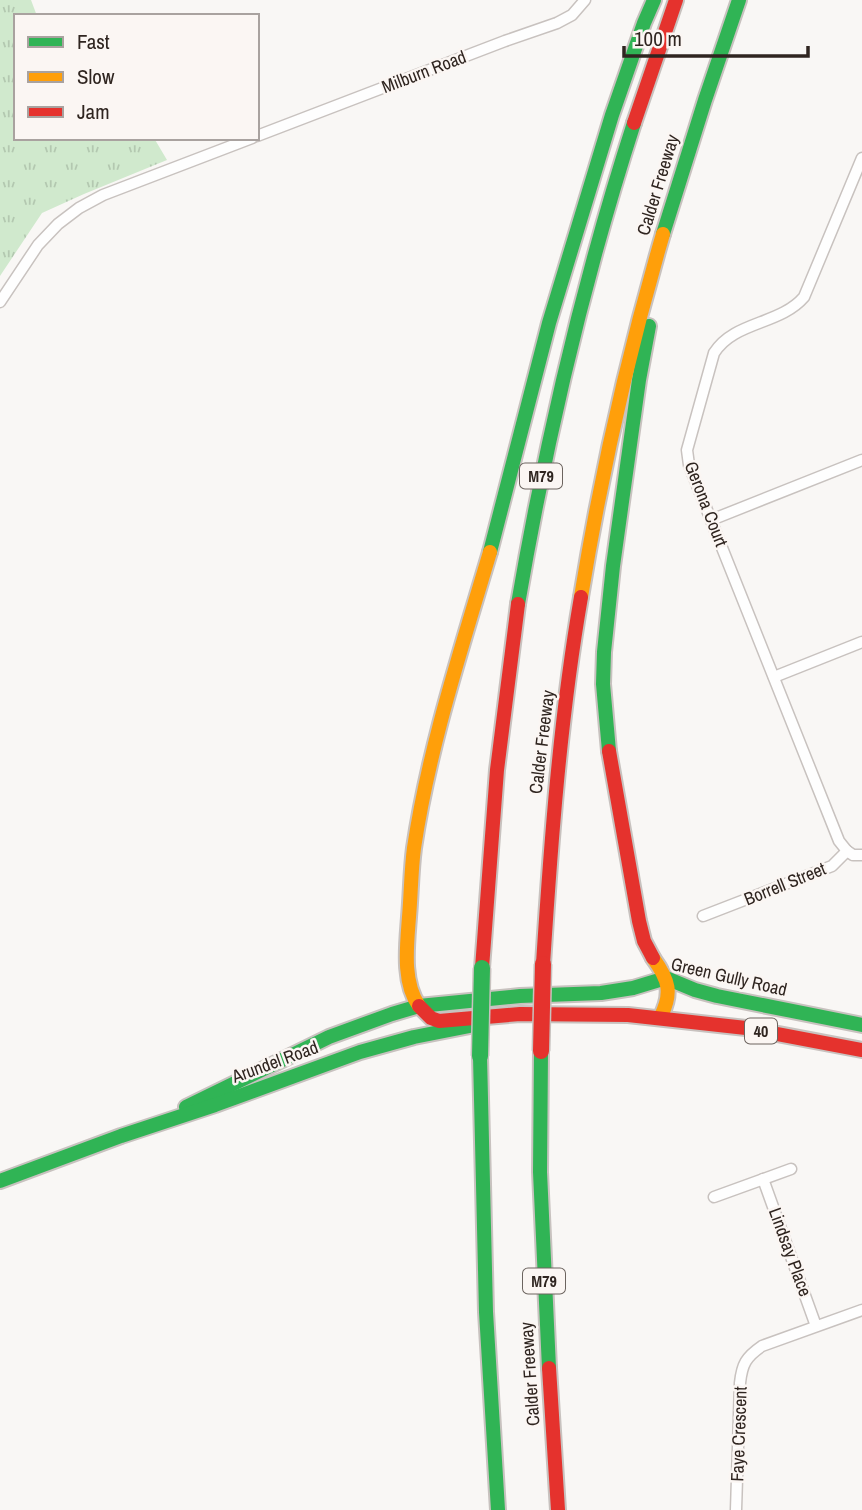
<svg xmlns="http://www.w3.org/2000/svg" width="862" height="1510" font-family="'Archivo Narrow',sans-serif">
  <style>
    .grass { fill: url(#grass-tufts) }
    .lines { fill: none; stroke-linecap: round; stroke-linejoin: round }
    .street-casing { stroke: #c8c2bf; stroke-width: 13 }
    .fast-casing { stroke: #c8c2bf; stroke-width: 18 }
    .slow-casing { stroke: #c8c2bf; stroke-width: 18 }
    .jam-casing { stroke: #c8c2bf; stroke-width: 18 }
    .street { stroke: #fefefe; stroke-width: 10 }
    .fast { stroke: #30b455; stroke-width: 14 }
    .slow { stroke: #ff9f0a; stroke-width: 14 }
    .jam { stroke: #e5322d; stroke-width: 14 }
    .fast-bridge-casing { stroke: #c8c2bf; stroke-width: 19; stroke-linecap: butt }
    .jam-bridge-casing { stroke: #c8c2bf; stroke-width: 19; stroke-linecap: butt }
    .fast-bridge { stroke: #30b455; stroke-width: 16 }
    .jam-bridge { stroke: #e5322d; stroke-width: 16 }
    .labels { text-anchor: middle; stroke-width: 5; stroke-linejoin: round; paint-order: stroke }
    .shield { fill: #fbf6f3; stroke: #6c645f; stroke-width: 2 }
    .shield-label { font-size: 16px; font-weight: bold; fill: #2f2520 }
    .street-label { font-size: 18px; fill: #2f2520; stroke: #fbf6f3 }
  </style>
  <defs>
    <pattern id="grass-tufts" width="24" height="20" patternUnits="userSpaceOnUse" patternTransform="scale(1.75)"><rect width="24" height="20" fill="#d0e9cd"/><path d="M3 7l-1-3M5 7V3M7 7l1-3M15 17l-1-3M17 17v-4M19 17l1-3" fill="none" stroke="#b3c8b0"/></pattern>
  </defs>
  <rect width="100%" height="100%" fill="#f9f7f5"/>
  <polygon class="grass" points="0,0 31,0 37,16 16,16 16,138 154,138 167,160 84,194 42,213 0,276"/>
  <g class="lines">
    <defs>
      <g id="street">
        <polyline points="257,136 505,41 557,23 572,15 585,0"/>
        <polyline points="0,302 38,245 58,224 79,208 103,195 252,138"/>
        <polyline points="711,520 862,460"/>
        <polyline points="774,677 862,642"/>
        <path d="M 847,851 L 839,841 L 689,465 L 687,450 L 714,353 C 734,321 780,325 804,297 L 862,158"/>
        <polyline points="847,851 853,855 862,855"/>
        <polyline points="703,916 832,866 847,851"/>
        <polyline points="763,1179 816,1326"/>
        <polyline points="714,1197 791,1169"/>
        <path d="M 736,1510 L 740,1383 C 742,1364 746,1357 762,1346 L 862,1310"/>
      </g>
      <g id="fast">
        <polyline points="663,234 705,100 739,0"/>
        <polyline points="490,552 549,323 612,115 644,23 654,0"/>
        <path d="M 518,604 C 546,441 583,281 634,123"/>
        <polyline points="609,751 603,684 604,652 613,566 639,380 649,326"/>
        <polyline points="419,1006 520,996 601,993 633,988 666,978 695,990 717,996 862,1025"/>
        <polyline points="541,1051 540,1172 549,1368"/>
        <polyline points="480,1056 486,1312 498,1510"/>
        <polyline points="186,1107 329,1037 392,1014 419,1006"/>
        <polyline points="0,1181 121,1136 215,1105 360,1052 414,1037 480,1024"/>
      </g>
      <g id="slow">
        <path d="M 581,597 C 601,474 628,354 663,234"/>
        <path d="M 653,958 C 669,980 673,993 660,1018"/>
        <path d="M 419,1006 C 402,982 407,945 409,917 C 411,894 411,871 414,848 C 429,747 461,650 490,552"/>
      </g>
      <g id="jam">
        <polyline points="634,123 676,0"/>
        <polyline points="609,751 639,921 644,941 653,958"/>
        <path d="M 543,964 C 551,841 560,718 581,597"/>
        <polyline points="482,968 497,770 518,604"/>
        <polyline points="419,1006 431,1018 439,1021 520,1014 628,1015 746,1028 862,1050"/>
        <polyline points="549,1368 558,1510"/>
      </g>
    </defs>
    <use href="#street" class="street-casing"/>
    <use href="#fast" class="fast-casing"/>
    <use href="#slow" class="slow-casing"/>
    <use href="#jam" class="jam-casing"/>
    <use href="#street" class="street"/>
    <use href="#fast" class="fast"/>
    <use href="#slow" class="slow"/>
    <use href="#jam" class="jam"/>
    <defs>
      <polyline id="fast-bridge" points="480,1056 482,968"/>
      <polyline id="jam-bridge" points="541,1051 543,964"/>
    </defs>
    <use href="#fast-bridge" class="fast-bridge-casing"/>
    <use href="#jam-bridge" class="jam-bridge-casing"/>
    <use href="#fast-bridge" class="fast-bridge"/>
    <use href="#jam-bridge" class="jam-bridge"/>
  </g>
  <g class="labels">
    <g class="shield">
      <rect x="520" y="463.5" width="42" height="25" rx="5"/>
      <rect x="745" y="1018.5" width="32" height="25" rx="5"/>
      <rect x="523" y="1268.5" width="42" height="25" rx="5"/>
    </g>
    <g class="shield-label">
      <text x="541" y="482">M79</text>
      <text x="761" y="1037">40</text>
      <text x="544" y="1287">M79</text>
    </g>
    <g class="street-label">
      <text transform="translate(424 72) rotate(-21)" y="6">Milburn Road</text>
      <text transform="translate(658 185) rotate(-73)" y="6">Calder Freeway</text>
      <text transform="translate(706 504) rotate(69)" y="6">Gerona Court</text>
      <text transform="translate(542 742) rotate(-83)" y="6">Calder Freeway</text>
      <text transform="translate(785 884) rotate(-22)" y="6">Borrell Street</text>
      <text transform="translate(729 977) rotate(13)" y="6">Green Gully Road</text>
      <text transform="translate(275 1062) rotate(-20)" y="6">Arundel Road</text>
      <text transform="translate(790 1252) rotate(70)" y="6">Lindsay Place</text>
      <text transform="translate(530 1374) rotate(-94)" y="6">Calder Freeway</text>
      <text transform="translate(739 1434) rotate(-88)" y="6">Faye Crescent</text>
    </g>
  </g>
  <rect x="14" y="14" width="245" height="126" fill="#fbf6f3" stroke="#a9a29f" stroke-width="2"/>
  <rect x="28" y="37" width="35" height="10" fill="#30b455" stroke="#a9a29f" stroke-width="2"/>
  <text x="77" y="49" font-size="21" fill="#2f2520">Fast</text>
  <rect x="28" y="72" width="35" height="10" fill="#ff9f0a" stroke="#a9a29f" stroke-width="2"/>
  <text x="77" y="84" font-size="21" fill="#2f2520">Slow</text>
  <rect x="28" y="107" width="35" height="10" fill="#e5322d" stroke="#a9a29f" stroke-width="2"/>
  <text x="77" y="119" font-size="21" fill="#2f2520">Jam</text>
  <path d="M624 46v10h184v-10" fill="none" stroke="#2f2520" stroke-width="3.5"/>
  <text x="634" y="46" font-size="21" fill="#2f2520" stroke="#fbf6f3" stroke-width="5" paint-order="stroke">100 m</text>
</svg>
